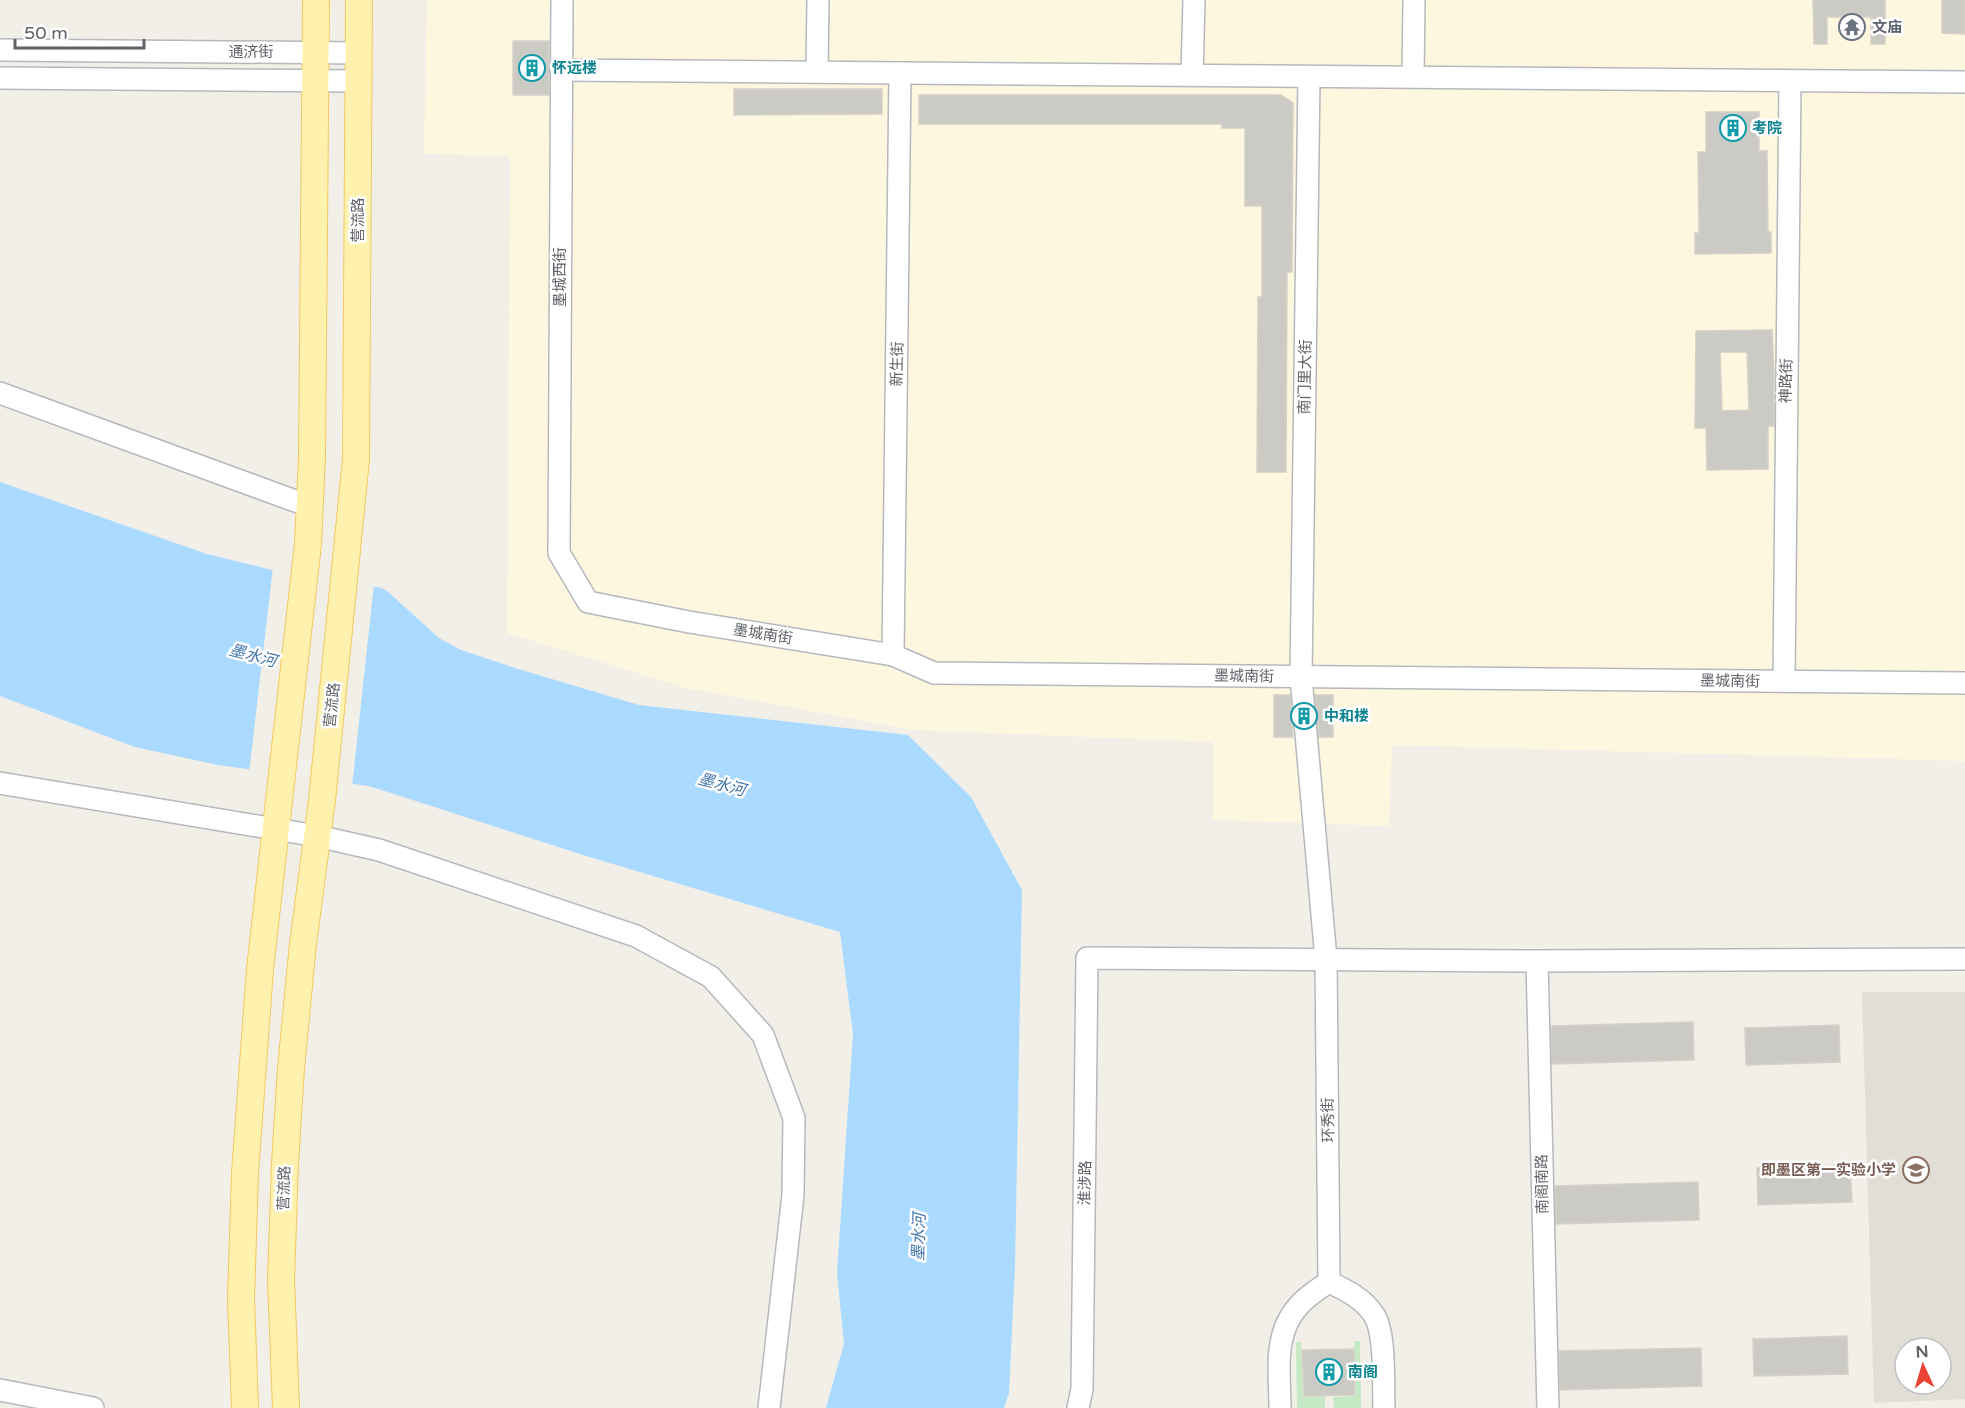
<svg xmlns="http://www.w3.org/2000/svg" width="1965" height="1408" font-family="'Varela Round','Noto Sans SC',sans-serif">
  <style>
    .commercial { fill: #fef7e0 }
    .education { fill: #e1ded6; fill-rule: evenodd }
    .green { fill: #c5e8c5 }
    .water { fill: #aadaff }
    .pier { fill: #f1efe8 }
    .building { fill: #cccac5; stroke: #d6d1c6; stroke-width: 1.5; fill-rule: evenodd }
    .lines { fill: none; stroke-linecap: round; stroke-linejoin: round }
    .minor-casing { stroke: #b5b8bc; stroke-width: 24 }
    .major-casing { stroke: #f2c960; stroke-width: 28 }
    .minor { stroke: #fff; stroke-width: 21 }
    .major { stroke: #fff2af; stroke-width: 26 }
    .labels { text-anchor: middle; stroke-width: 5; stroke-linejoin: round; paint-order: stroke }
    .worship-label { font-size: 15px; font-weight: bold; fill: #5b616d; stroke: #fff; text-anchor: start }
    .street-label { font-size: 15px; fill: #5f6368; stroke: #fff }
    .culture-label { font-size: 15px; font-weight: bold; fill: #0d838f; stroke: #fff; text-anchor: start }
    .education-label { font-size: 15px; font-weight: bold; fill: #785e54; stroke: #fff; text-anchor: end }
    .water-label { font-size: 16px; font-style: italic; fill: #4174aa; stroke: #fff }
  </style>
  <rect width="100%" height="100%" fill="#f1efe8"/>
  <polygon class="commercial" points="427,0 1965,0 1965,761 1392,745 1389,826 1213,820 1213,742 913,730 686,688 507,633 510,156 424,154"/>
  <path class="education" d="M 1862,992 L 1965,992 L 1965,1399 L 1874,1403 ZM 1905,1348 L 1941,1348 L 1941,1384 L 1905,1384 Z"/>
  <g class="green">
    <polygon points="1354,1341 1360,1341 1361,1408 1334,1408 1333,1397 1356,1396"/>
    <polygon points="1296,1342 1301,1342 1303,1397 1325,1396 1325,1408 1297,1408"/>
  </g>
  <polygon class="water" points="0,482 207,554 268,569 382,588 387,591 439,638 461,650 515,668 639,705 908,735 971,797 1022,890 1015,1267 1009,1393 1004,1408 826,1408 844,1344 837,1273 853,1034 840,932 583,855 388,792 368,786 218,765 135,747 0,696"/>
  <polygon class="pier" points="273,567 374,584 352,787 249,773"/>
  <g class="building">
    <polygon points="1813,0 1885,0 1885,44 1871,44 1871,17 1827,17 1827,44 1814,44"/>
    <polygon points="1942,0 1965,0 1965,34 1942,33"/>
    <rect x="513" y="41" width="36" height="54"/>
    <polygon points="734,89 882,89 882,114 734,115"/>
    <polygon points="919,95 1281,95 1293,103 1292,272 1287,272 1286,472 1257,472 1258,297 1262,297 1262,206 1245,206 1245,128 1222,128 1222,124 919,124"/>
    <polygon points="1706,112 1759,112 1759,151 1767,151 1768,232 1771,232 1771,253 1695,254 1695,233 1699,233 1698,152 1706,152"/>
    <path d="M 1772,330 L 1774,373 L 1774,426 L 1768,426 L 1768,469 L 1707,470 L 1706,428 L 1695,428 L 1696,331 ZM 1720,352 L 1747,352 L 1749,410 L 1722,411 Z"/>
    <polygon points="1274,695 1290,695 1293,737 1274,737"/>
    <polygon points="1315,695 1333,695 1333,737 1319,737"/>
    <polygon points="1693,1022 1694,1060 1552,1064 1551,1026"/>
    <polygon points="1839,1025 1840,1062 1746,1065 1745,1028"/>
    <polygon points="1850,1165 1852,1202 1758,1205 1757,1168"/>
    <polygon points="1698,1182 1699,1220 1556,1224 1555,1186"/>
    <polygon points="1847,1336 1848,1374 1754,1376 1753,1339"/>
    <polygon points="1701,1348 1702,1386 1560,1390 1559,1351"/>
    <polygon points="1354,1349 1355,1395 1304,1396 1302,1350"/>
  </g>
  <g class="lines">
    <defs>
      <g id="minor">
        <polyline points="562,0 559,553 588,602 689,622 893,655 934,673 1965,683"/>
        <polyline points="0,50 359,53"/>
        <polyline points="561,70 1965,82"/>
        <polyline points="817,72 818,0"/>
        <polyline points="1192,75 1194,0"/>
        <polyline points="1413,76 1414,0"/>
        <polyline points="1309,77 1301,677 1326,959 1329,1282"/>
        <polyline points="0,78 358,81"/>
        <polyline points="0,393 309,506"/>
        <polyline points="893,655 900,73"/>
        <polyline points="1784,681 1790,81"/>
        <polyline points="0,783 317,836 379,850 636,936 711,977 763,1035 794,1118 793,1195 769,1408"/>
        <polyline points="1537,961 1548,1408"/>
        <polyline points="0,1390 93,1408"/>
        <polyline points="1078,1408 1082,1389 1087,958 1537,961 1965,959"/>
        <path d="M 1280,1408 C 1280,1378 1274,1343 1291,1316 C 1300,1301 1315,1291 1329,1282 C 1346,1290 1364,1299 1374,1315 C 1386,1333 1383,1385 1384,1408"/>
      </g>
      <g id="major">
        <polyline points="245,1408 241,1299 245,1173 260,969 308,544 312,457 316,0"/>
        <polyline points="286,1408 281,1280 285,1163 291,1068 303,944 322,800 356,459 359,0"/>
      </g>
    </defs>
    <use href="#minor" class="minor-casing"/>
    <use href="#major" class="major-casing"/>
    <use href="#minor" class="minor"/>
    <use href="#major" class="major"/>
  </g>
  <defs>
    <symbol id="temple-ring" viewBox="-11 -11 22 22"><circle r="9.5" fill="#fff" stroke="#6b7280" stroke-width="1.5"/><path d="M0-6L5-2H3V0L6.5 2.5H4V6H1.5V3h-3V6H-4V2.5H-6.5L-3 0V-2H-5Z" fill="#6b7280"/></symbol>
    <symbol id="building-ring" viewBox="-11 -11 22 22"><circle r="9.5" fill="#fff" stroke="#0f9aa8" stroke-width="1.5"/><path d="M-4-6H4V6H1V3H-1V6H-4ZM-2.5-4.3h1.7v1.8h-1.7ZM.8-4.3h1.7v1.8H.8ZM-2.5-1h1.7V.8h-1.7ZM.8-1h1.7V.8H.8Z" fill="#0f9aa8"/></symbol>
    <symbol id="school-ring" viewBox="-11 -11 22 22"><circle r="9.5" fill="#fff" stroke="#8d6e63" stroke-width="1.5"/><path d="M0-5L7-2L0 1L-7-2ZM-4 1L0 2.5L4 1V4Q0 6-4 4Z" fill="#8d6e63"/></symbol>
  </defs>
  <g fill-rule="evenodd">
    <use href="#temple-ring" x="1837" y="12" width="30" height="30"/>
    <use href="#building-ring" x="517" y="53" width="30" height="30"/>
    <use href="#building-ring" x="1718" y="113" width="30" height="30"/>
    <use href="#building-ring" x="1289" y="701" width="30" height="30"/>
    <use href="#school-ring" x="1901" y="1155" width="30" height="30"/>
    <use href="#building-ring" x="1314" y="1357" width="30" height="30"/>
  </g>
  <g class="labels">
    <g class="worship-label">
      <text x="1872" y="32">文庙</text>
    </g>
    <g class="street-label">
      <text x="251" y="57">通济街</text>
      <text transform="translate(358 220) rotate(-90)" y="5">营流路</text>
      <text transform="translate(560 277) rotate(-90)" y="5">墨城西街</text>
      <text transform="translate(897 364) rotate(-89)" y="5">新生街</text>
      <text transform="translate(1305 377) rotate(-89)" y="5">南门里大街</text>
      <text transform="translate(1786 381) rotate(-89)" y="5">神路街</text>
      <text transform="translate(763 634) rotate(9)" y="5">墨城南街</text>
      <text transform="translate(1244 676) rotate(1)" y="5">墨城南街</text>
      <text transform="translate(1730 681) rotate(1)" y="5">墨城南街</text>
      <text transform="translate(332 705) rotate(-84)" y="5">营流路</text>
      <text transform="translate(1328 1120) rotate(-91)" y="5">环秀街</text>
      <text transform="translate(1085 1183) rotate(-89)" y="5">淮涉路</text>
      <text transform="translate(1542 1184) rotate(-91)" y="5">南阁南路</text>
      <text transform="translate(284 1188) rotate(-88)" y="5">营流路</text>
    </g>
    <g class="culture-label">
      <text x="552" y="73">怀远楼</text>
      <text x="1752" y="133">考院</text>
      <text x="1324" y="721">中和楼</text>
      <text x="1348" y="1377">南阁</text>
    </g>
    <g class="education-label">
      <text x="1896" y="1175">即墨区第一实验小学</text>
    </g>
    <g class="water-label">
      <text transform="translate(253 655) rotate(15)" y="6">墨水河</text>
      <text transform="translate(722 784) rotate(15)" y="6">墨水河</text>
      <text transform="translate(918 1237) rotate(-88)" y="6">墨水河</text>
    </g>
  </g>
  <g transform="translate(1923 1366) rotate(356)"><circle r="28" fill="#ffffff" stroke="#bfc1c3" stroke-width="1.5"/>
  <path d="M0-4.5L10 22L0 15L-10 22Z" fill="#ea4335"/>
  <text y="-9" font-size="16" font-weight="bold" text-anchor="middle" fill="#5f6368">N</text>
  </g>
  <path d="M15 39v9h129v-9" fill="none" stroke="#5f6368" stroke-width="3"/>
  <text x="24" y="39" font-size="18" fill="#5f6368" stroke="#ffffff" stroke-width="4.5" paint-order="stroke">50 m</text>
</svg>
